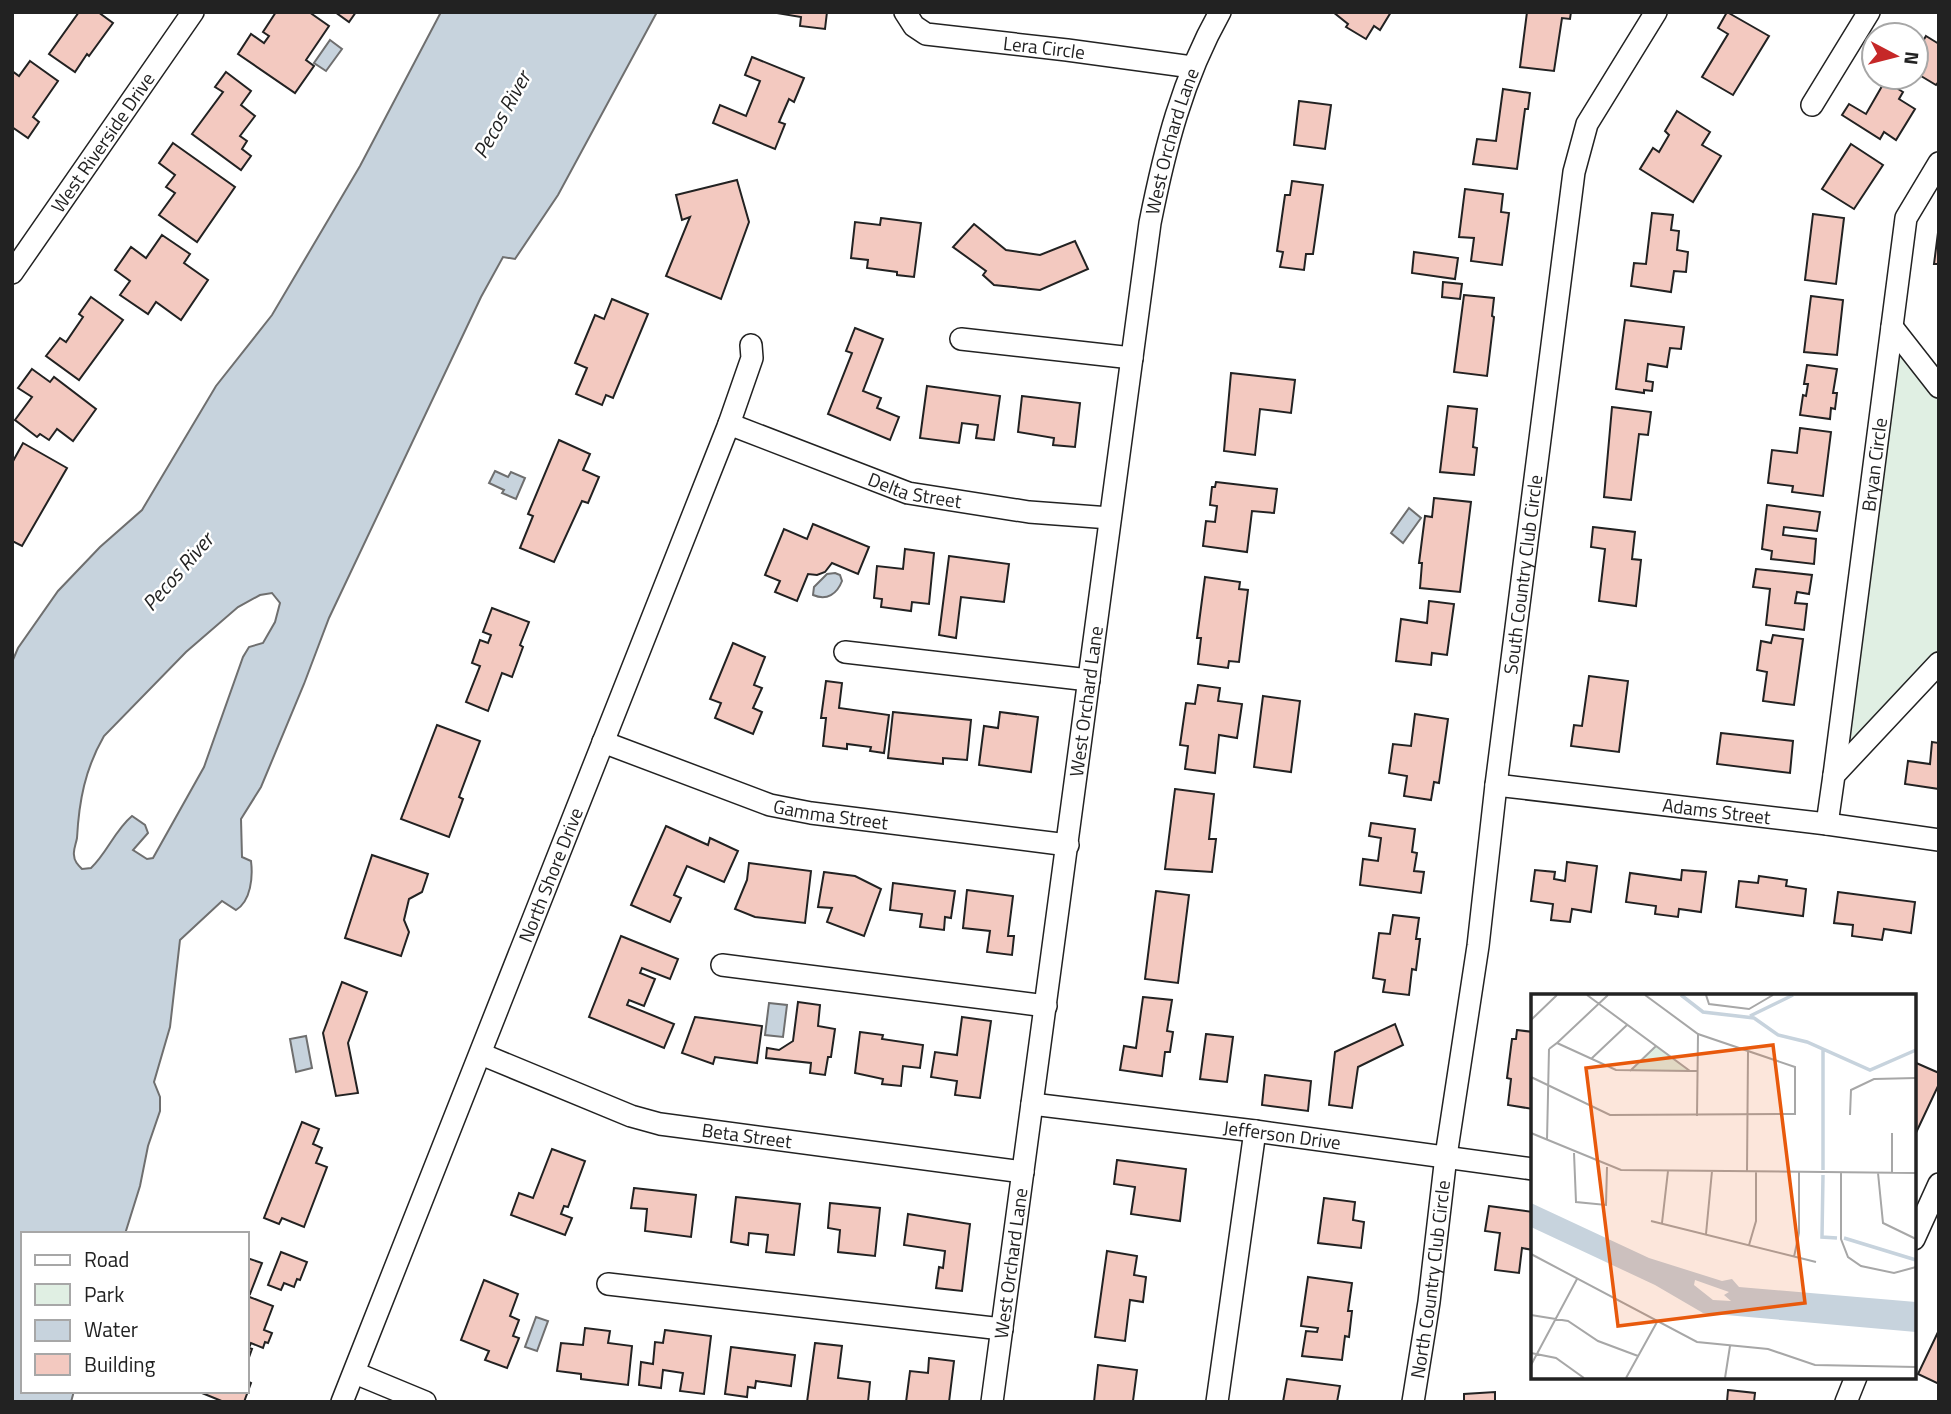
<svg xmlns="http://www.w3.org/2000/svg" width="1951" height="1414" font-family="'Titillium Web',sans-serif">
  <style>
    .green { fill: #e0efe3; stroke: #6f6f6f; stroke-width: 2 }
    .water { fill: #c7d3dd; stroke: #6f6f6f; stroke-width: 2; fill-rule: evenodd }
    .building { fill: #f3c9c0; stroke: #222; stroke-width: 2 }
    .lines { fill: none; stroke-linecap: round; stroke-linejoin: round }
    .minor-casing { stroke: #222; stroke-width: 24 }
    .minor { stroke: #fff; stroke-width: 21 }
    .labels { text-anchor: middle; stroke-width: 5; stroke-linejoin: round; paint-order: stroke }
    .street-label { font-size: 19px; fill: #222; stroke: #fff }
    .water-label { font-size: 21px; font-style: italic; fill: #222; stroke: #fff }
    .inset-river { fill: none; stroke: #c7d3dd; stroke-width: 3.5 }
    .inset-road { fill: none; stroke: #a7a7a7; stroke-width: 2 }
    .view { fill: #e8590c; fill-opacity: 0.15; stroke: #e8590c; stroke-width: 3.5 }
    .inset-edge { fill: none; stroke: #222; stroke-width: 3.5 }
  </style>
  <rect width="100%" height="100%" fill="#fff"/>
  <polygon class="green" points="1892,327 1939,388 1939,663 1834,775"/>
  <g class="water">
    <path d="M 441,12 L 657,12 L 558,195 L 515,259 L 503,257 L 481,297 L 329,618 L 304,684 L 261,787 L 241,819 L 242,857 L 251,861 C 253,877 251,901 236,910 L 222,901 L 180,940 L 170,1027 L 154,1082 L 160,1097 L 160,1111 L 148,1146 L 140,1186 L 125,1234 L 23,1234 L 23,1391 L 74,1391 L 71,1402 L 12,1402 L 12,662 L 18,648 L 58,591 L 100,547 L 142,510 L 216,386 L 272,315 L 360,166 ZM 272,593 L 280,603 L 275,622 L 263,643 L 249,647 L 243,657 L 204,767 L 153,858 L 147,859 L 133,850 L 148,833 L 145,825 L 132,816 C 115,830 107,853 91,868 L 82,869 C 78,865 74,861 74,855 C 73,850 76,844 77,838 C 79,801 85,769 104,736 L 186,652 L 238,607 L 260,595 Z"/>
    <polygon points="330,40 342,49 326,71 314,63"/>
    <polygon points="495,471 508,477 511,472 525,478 516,499 502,493 504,490 489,483"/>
    <polygon points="1409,508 1421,518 1403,543 1391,533"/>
    <path d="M 835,573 L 840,575 L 842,581 C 837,594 827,601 813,595 L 814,587 L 827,574 Z"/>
    <polygon points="769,1003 787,1005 783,1037 765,1035"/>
    <polygon points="306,1036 312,1068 296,1072 290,1039"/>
    <polygon points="536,1317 548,1321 537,1351 525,1347"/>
  </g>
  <g class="building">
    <polygon points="79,12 98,12 113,23 89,56 87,54 75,72 49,54"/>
    <polygon points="276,12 309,12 329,26 306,60 314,66 295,93 238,54 251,34 264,43 269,36 263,32"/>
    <polygon points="335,12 356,12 349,22"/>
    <polygon points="771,12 827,12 825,29 800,26 801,17"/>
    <polygon points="1333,12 1391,12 1380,30 1374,26 1366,39 1346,27 1348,24"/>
    <polygon points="1527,12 1571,12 1570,19 1562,18 1554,71 1520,67"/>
    <polygon points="1727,12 1769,36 1733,95 1702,77 1728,34 1718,28"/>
    <polygon points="1926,36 1939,44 1939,81 1936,85 1916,73 1916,53"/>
    <polygon points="752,57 804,78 794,102 789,99 779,122 785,124 775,149 713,123 720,105 746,116 760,81 745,75"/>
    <polygon points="30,61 58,81 33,117 39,122 28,138 12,127 12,71 19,76"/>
    <polygon points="226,72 251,91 241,105 255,116 240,136 247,141 242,149 251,156 241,170 192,134 223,92 215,87"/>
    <polygon points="1885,81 1903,92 1899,99 1915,109 1896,140 1884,132 1880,139 1842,115 1849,104 1866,114"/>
    <polygon points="1503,89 1530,93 1528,109 1525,109 1517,169 1473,164 1477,139 1496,141"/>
    <polygon points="1299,101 1331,105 1325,149 1294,145"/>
    <polygon points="1677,111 1710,132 1702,145 1721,156 1693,202 1640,169 1653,148 1659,152 1669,135 1665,131"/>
    <polygon points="173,143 235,187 197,242 159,215 175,193 166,187 175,175 159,163"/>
    <polygon points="1851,144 1883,165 1854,209 1822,189"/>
    <polygon points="737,180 749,222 721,299 666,276 690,217 682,220 676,195"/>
    <polygon points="1292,181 1323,185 1313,254 1306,254 1304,270 1280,267 1283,252 1277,251 1285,195 1290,195"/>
    <polygon points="1465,189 1503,194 1501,212 1509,213 1502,265 1471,261 1474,238 1459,237"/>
    <polygon points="1652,213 1673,215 1671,230 1679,231 1677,250 1688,252 1686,272 1674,271 1671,292 1631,286 1634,263 1646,264"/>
    <polygon points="1813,214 1844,218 1836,284 1805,280"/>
    <polygon points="881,218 921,223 914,277 897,275 897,272 867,268 868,260 851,258 855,222 880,225"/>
    <polygon points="974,224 1006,250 1040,255 1075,241 1088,269 1040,290 994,285 983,275 986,271 953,247"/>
    <polygon points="1939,225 1939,264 1934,264"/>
    <polygon points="162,235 190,254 184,263 208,280 181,320 156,302 148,314 120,295 130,281 115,270 131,247 146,258"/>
    <polygon points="1414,252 1458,258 1455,279 1412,273"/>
    <polygon points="1443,282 1462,284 1460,299 1442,297"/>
    <polygon points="1464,295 1494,298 1492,316 1494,317 1487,376 1454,372"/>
    <polygon points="1811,296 1843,300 1837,355 1804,352"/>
    <polygon points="91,297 123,320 79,380 46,356 60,338 66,342 83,317 79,314"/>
    <polygon points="612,299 648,314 613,398 606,395 602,405 576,394 587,368 575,363 595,315 604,319"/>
    <polygon points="1625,320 1684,327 1681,349 1670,348 1667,367 1648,364 1646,381 1653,382 1652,391 1644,390 1644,393 1616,389"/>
    <polygon points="855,328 883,339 863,391 881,398 877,408 899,417 890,440 828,414 852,353 846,351"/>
    <polygon points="1807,365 1837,369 1833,393 1837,393 1835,409 1831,408 1830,419 1800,415 1803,395 1806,396 1808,384 1804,384"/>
    <polygon points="32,369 50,382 54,377 96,409 73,441 57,429 49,440 40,434 37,437 15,420 32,397 18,388"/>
    <polygon points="1231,373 1295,380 1291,413 1260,409 1255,455 1224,451"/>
    <polygon points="927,386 1000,396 994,440 976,438 978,425 962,423 959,443 920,438"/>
    <polygon points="1022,396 1080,403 1075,447 1053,445 1054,438 1018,432"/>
    <polygon points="1448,406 1477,409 1473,447 1477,448 1474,475 1440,472"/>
    <polygon points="1612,407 1651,412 1648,435 1639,434 1631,500 1604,497"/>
    <polygon points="1800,428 1831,432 1823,496 1792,492 1793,486 1768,483 1772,450 1797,453"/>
    <polygon points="559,440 590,454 583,470 599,477 588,503 582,501 554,562 520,548 533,516 528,514"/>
    <polygon points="23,443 67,468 22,546 12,541 12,463"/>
    <polygon points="1216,482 1277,489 1274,513 1252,511 1247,552 1203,546 1206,521 1215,522 1217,506 1210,505 1212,487 1215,487"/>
    <polygon points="1434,498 1471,502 1460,592 1420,588 1422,563 1419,563 1425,516 1432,517"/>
    <polygon points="1767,505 1820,512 1817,531 1784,527 1783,535 1816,539 1814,564 1771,559 1772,551 1762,549"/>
    <polygon points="813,524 869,547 858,574 832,563 825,572 817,575 808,574 797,601 775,592 780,581 765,575 784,529 807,539"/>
    <polygon points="1593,527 1635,532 1632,559 1641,560 1636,606 1599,601 1605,549 1591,547"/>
    <polygon points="905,549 934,553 929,604 912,602 911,611 881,607 882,599 874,598 877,566 903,569"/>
    <polygon points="949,556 1009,564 1004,602 961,597 956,638 939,635"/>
    <polygon points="1756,569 1812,575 1809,594 1797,592 1795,603 1807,604 1804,630 1766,625 1770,589 1753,587"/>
    <polygon points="1205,577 1240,582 1239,589 1248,590 1239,662 1229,661 1228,668 1198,664 1201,638 1197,638"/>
    <polygon points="1429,601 1454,604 1447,655 1432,653 1431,665 1396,661 1401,619 1427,623"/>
    <polygon points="492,608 529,622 520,645 523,647 512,677 502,673 488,711 466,702 480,666 472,663 480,640 488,643 491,635 483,632"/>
    <polygon points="1773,635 1803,639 1794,705 1763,701 1767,672 1757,670 1761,641 1771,643"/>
    <polygon points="733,643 765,657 754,685 762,688 753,708 762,712 753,734 715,718 721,703 710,699"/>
    <polygon points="1589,676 1628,681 1619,752 1571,746 1574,725 1582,726"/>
    <polygon points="826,681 842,683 839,708 889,715 884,753 870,751 871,747 847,744 847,749 823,746 826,718 821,718"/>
    <polygon points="1198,685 1220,688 1218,701 1242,704 1237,738 1219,735 1215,773 1185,769 1188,746 1180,745 1186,703 1195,704"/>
    <polygon points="1263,696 1300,701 1291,772 1254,767"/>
    <polygon points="893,712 971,720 967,760 943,758 943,764 888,758"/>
    <polygon points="1000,712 1038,717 1031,772 979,765 984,726 998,728"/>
    <polygon points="1415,714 1448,719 1439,783 1434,782 1431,800 1404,796 1407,776 1389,773 1393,744 1411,746"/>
    <polygon points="437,725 480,741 459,797 463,799 449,837 401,819"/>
    <polygon points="1721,733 1793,741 1790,773 1717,764"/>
    <polygon points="1932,742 1939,743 1939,789 1905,784 1908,761 1930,764"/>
    <polygon points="1175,789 1214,794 1209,839 1216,839 1212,872 1165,869"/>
    <polygon points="1371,823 1415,829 1412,852 1417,853 1414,871 1424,872 1421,893 1360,885 1363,859 1378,861 1381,838 1369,836"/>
    <polygon points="666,826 708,845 710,838 738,851 724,882 687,866 674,895 681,898 670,922 631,905"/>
    <polygon points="372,855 428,874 422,892 409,899 404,920 409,932 401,956 345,938"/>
    <polygon points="1567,862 1597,866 1591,912 1572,909 1570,922 1551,920 1553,904 1531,901 1535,870 1555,872 1554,879 1565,881"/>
    <polygon points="749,863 811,871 805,923 755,917 735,909 747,880"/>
    <polygon points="1682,870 1706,872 1701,912 1679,909 1678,917 1655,914 1656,906 1626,902 1630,873 1681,880"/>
    <polygon points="824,872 855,876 881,889 864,936 827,922 832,908 818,907"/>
    <polygon points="1759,876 1787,880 1786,886 1806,889 1803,916 1736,907 1739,881 1758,883"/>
    <polygon points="893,883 955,891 951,918 945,917 944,930 920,927 922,914 890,910"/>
    <polygon points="967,890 1013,896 1008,936 1014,936 1012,955 987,952 990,931 963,928"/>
    <polygon points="1156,891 1189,895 1178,983 1145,979"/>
    <polygon points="1838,892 1915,902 1911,933 1884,929 1882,940 1852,936 1853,925 1834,923"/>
    <polygon points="1393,915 1419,918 1416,939 1420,939 1416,970 1412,969 1409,995 1383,992 1385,980 1373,978 1379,933 1390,934"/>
    <polygon points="621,936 678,959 670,979 642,968 640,973 655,979 644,1006 629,1000 627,1005 674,1024 664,1048 589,1017"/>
    <polygon points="342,982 367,992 348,1043 358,1093 336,1096 323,1033"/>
    <polygon points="1143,997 1172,1000 1167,1031 1173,1032 1170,1052 1165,1052 1162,1076 1120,1070 1124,1046 1136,1048"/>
    <polygon points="798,1002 820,1005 818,1026 835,1029 831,1057 828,1057 825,1075 810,1073 811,1063 766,1058 767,1048 779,1050 793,1041"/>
    <polygon points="695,1017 762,1026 757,1063 715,1057 713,1064 682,1053"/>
    <polygon points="962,1017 991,1021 980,1098 955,1095 957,1081 931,1077 935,1052 957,1055"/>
    <polygon points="1395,1024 1403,1045 1358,1067 1352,1108 1329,1105 1335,1052"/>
    <polygon points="1517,1030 1533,1032 1533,1109 1508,1105 1511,1079 1507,1078 1512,1039 1516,1039"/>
    <polygon points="860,1032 883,1035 882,1039 923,1045 920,1068 903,1066 901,1086 882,1084 883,1079 855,1073"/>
    <polygon points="1206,1034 1233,1037 1227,1082 1200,1079"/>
    <polygon points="1914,1062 1939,1073 1939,1084 1914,1137"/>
    <polygon points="1265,1075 1311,1081 1308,1111 1262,1105"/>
    <polygon points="302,1122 319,1129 313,1144 322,1148 316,1163 327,1167 304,1227 282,1218 279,1224 264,1218"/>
    <polygon points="552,1149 585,1161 568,1207 564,1206 561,1214 572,1218 565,1235 511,1215 519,1193 533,1198"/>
    <polygon points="1117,1160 1186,1169 1180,1221 1131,1214 1135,1187 1114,1184"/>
    <polygon points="634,1188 696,1195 691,1237 645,1231 647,1209 631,1208"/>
    <polygon points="736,1197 800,1204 794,1255 766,1252 768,1235 749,1233 748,1245 731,1242"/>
    <polygon points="1324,1198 1355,1202 1353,1220 1364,1222 1361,1248 1318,1243"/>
    <polygon points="830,1203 880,1208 875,1256 838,1252 840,1230 828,1228"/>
    <polygon points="1489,1206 1533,1212 1533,1250 1522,1248 1519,1273 1495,1270 1500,1233 1485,1231"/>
    <polygon points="908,1214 970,1224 962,1291 936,1288 939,1267 943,1268 945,1251 904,1245"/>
    <polygon points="1107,1251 1137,1256 1134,1275 1146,1277 1143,1302 1130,1300 1125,1341 1095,1337"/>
    <polygon points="281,1252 307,1262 300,1280 297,1279 294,1287 284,1283 281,1290 268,1285"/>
    <polygon points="247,1258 262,1263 250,1294 247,1292"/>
    <polygon points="1308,1277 1352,1283 1348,1311 1352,1311 1349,1337 1345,1336 1342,1360 1302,1356 1306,1331 1317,1332 1318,1328 1301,1326"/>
    <polygon points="484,1280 518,1294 510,1316 519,1320 513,1336 519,1338 507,1368 485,1360 489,1351 461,1340"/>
    <polygon points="247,1296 273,1306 264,1330 272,1333 268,1343 265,1342 263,1348 251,1343 249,1348 252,1349 247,1363"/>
    <polygon points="585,1328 610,1331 608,1343 632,1346 628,1385 581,1379 581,1374 557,1371 561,1343 583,1345"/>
    <polygon points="665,1330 711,1336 704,1394 680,1391 683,1373 663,1370 661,1388 639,1385 641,1362 653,1364 655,1342 663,1343"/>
    <polygon points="1939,1330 1939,1384 1918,1374"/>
    <polygon points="815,1343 842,1346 838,1378 870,1382 868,1402 807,1402"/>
    <polygon points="731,1347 795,1355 791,1386 756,1381 755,1388 748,1387 747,1397 725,1394"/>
    <polygon points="929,1358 954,1361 949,1402 906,1402 910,1371 928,1373"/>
    <polygon points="1098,1365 1137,1370 1133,1401 1094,1402"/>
    <polygon points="1287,1379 1340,1386 1337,1402 1283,1402"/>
    <polygon points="247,1381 251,1383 244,1402 224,1402 197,1391 247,1391"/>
    <polygon points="1728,1390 1755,1393 1754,1402 1727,1402"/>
    <polygon points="1495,1392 1495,1402 1464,1402 1464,1394"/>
  </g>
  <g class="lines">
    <defs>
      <g id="minor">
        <path id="s1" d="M 905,12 L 914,26 L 926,34 L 1067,50 L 1192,67"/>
        <polyline points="1812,105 1869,12"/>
        <path id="s2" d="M 12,273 L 193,12"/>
        <polyline points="1892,327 1939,387"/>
        <polyline points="961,339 1132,358"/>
        <path id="s3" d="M 729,424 L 908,493 L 1029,512 L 1110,518"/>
        <polyline points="845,652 1089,680"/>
        <path id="s4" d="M 603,742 L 770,805 L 811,813 L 1068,845"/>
        <path id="s5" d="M 1834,775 L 1906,218 L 1939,163"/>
        <path id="s6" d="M 1496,785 L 1827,824 L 1939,840"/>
        <polyline points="1827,824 1834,775 1939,663"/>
        <polyline points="722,965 1046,1006"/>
        <path id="s7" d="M 481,1054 L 631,1116 L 660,1124 L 1023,1172"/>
        <path id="s8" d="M 1032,1104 L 1255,1131 L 1533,1169"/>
        <polyline points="1914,1239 1939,1184"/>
        <polyline points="608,1284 1002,1329"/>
        <polyline points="355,1373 425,1402"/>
        <path id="s9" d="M 342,1402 L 729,424 L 752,358 L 751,345"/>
        <path id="s10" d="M 992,1402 L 1150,223 C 1165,148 1182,80 1220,12"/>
        <polyline points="1217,1402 1255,1131"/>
        <path id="s11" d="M 1413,1402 L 1429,1302 L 1446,1156 L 1478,946 L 1496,785 L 1574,172 L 1587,124 L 1656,12"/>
        <polyline points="1846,1402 1856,1377"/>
      </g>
    </defs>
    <use href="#minor" class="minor-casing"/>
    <use href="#minor" class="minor"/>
  </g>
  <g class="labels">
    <g class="street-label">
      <text dy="7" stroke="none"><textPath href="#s1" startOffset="150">Lera Circle</textPath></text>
      <text dy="7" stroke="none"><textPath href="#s2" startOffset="159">West Riverside Drive</textPath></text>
      <text dy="7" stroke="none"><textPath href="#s10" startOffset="1274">West Orchard Lane</textPath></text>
      <text dy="7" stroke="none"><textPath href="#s5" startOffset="313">Bryan Circle</textPath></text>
      <text dy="7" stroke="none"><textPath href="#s3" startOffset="198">Delta Street</textPath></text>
      <text dy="7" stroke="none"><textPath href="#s11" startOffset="835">South Country Club Circle</textPath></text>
      <text dy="7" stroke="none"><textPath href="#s10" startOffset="707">West Orchard Lane</textPath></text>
      <text dy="7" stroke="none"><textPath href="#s6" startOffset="222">Adams Street</textPath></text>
      <text dy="7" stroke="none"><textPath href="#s4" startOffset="240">Gamma Street</textPath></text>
      <text dy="7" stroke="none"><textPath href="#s9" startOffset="567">North Shore Drive</textPath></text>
      <text dy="7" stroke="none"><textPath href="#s8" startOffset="252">Jefferson Drive</textPath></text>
      <text dy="7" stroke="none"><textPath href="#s7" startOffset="280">Beta Street</textPath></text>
      <text dy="7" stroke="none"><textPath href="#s10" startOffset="140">West Orchard Lane</textPath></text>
      <text dy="7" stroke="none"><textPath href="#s11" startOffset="124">North Country Club Circle</textPath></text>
    </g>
    <g class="water-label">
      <text transform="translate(502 115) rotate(-61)" y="7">Pecos River</text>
      <text transform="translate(178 572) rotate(-49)" y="7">Pecos River</text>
    </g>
  </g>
  <g transform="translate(1531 994)">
    <rect width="385" height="385" fill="#fff"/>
    <path d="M 125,52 L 159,77 L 99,77 Z" fill="#e0efe3"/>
    <path d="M 0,209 L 118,264 L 191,287 L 201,285 L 208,293 L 385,308 L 385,338 L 172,319 L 124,291 L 0,233 ZM 164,286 L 198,298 L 193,301 L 200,307 L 182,306 L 163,291 Z" fill="#c7d3dd" fill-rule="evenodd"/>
    <path class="inset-river" d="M 150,1 L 172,18 L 223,24 L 247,41 L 276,48 L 339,76 L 385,56M 219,22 L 262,1M 292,176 L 292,56M 292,181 L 291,243 L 306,244M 313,244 L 385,266"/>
    <path class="inset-road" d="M 56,1 L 159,77 L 166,77M 175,1 L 178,10 L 218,15 L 242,1M 0,26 L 26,1M 26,49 L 77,1M 18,55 L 26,49 L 85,76 L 159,77M 60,65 L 96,31M 99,77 L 125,52M 0,83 L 79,121 L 264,120 L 264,73 L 167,40 L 114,1M 319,121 L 320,96 L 343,85 L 385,84M 166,122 L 167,40M 0,139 L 90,176 L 385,179M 16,146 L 18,55M 43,159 L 45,208 L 75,211 L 76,173M 216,178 L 217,58M 310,179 L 310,245 L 317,263 L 330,272 L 363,279 L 385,273M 347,179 L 352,229 L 385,245M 361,179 L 361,139M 120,227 L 285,268M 131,229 L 137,177M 175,240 L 181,177M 218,251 L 225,227 L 225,178M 0,260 L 166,348 L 237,355 L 284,371 L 385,373M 263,263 L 268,239 L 268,178M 0,321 L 37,327 L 67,347 L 107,362M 0,359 L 25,364 L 53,384M 0,371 L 46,285M 95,384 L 126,328M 194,384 L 199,352"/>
    <path class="view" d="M 242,51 L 274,309 L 87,332 L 55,74 Z"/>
    <rect width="385" height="385" class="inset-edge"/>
  </g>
  <rect width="1951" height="1414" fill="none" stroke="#222222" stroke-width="28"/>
  <rect x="21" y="1232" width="228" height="161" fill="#ffffff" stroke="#a7a7a7" stroke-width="2"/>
  <rect x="35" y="1255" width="35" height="10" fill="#ffffff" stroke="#a7a7a7" stroke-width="2"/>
  <text x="84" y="1267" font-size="21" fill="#222222">Road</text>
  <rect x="35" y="1284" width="35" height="21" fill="#e0efe3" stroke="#a7a7a7" stroke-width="2"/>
  <text x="84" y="1302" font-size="21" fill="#222222">Park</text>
  <rect x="35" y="1320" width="35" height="21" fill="#c7d3dd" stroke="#a7a7a7" stroke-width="2"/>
  <text x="84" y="1337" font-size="21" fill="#222222">Water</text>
  <rect x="35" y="1354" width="35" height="21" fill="#f3c9c0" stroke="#a7a7a7" stroke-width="2"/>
  <text x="84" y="1372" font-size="21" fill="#222222">Building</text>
  <g transform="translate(1895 56) rotate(97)"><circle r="33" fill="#ffffff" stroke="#a7a7a7" stroke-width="2"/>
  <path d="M0-5L12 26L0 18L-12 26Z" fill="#c62828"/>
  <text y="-10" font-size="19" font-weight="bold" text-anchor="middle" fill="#222222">N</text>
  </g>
</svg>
